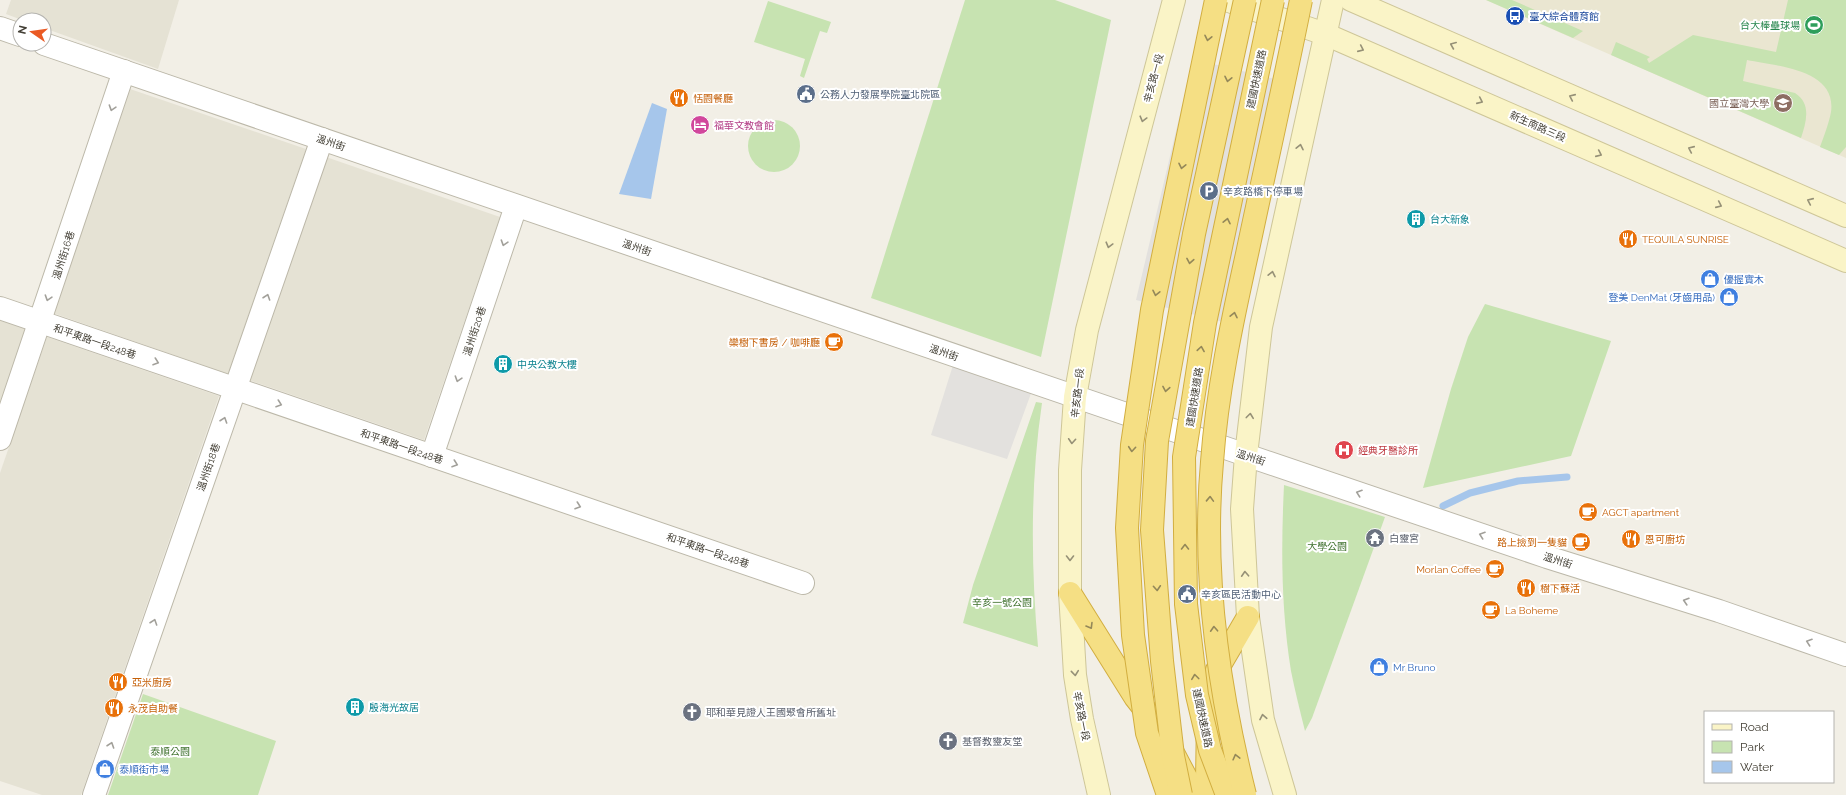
<svg xmlns="http://www.w3.org/2000/svg" width="1846" height="795" font-family="Raleway,'Noto Sans TC',sans-serif">
  <style>
    .residential { fill: #e5e2d4 }
    .education { fill: #eae6d1 }
    .green { fill: #c7e3b1 }
    .parking { fill: #e3e1de }
    .water { fill: #a6c6eb }
    .lines { fill: none; stroke-linecap: round; stroke-linejoin: round }
    .stream { stroke: #a6c6eb; stroke-width: 7 }
    .minor-casing { stroke: #bcb8a9; stroke-width: 24 }
    .secondary-casing { stroke: #cec698; stroke-width: 24 }
    .trunk-casing { stroke: #d2ae40; stroke-width: 24 }
    .minor { stroke: #fff; stroke-width: 22 }
    .secondary { stroke: #faf4c7; stroke-width: 22 }
    .trunk { stroke: #f5df84; stroke-width: 22 }
    .trunk-bridge-casing { stroke: #d2ae40; stroke-width: 24; stroke-linecap: butt }
    .trunk-bridge { stroke: #f5df84; stroke-width: 22 }
    .oneway { stroke: #948859 }
    .oneway2 { stroke: #969177 }
    .oneway3 { stroke: #a2a09a }
    .labels { text-anchor: middle; stroke-width: 4; stroke-linejoin: round; paint-order: stroke }
    .transit-label { font-size: 10px; fill: #164399; stroke: #fff; text-anchor: start }
    .leisure-label { font-size: 10px; fill: #27864d; stroke: #fff; text-anchor: end }
    .street-label { font-size: 10px; fill: #444036; stroke: #fff }
    .service-label { font-size: 10px; fill: #4e5e75; stroke: #fff; text-anchor: start }
    .food-label { font-size: 10px; fill: #c56008; stroke: #fff; text-anchor: start }
    .education-label { font-size: 10px; fill: #785e54; stroke: #fff; text-anchor: end }
    .hotel-label { font-size: 10px; fill: #b23c85; stroke: #fff; text-anchor: start }
    .culture-label { font-size: 10px; fill: #0d838f; stroke: #fff; text-anchor: start }
    .shop-label { font-size: 10px; fill: #366cbe; stroke: #fff; text-anchor: start }
    .health-label { font-size: 10px; fill: #be3a42; stroke: #fff; text-anchor: start }
    .worship-label { font-size: 10px; fill: #5b616d; stroke: #fff; text-anchor: start }
    .park-label { font-size: 10px; fill: #3f712d; stroke: #fff }
  </style>
  <rect width="100%" height="100%" fill="#f2efe6"/>
  <g class="residential">
    <polygon points="11,0 179,0 158,69 44,28 44,20 22,20 6,14"/>
    <polygon points="130,89 306,149 228,374 53,313"/>
    <polygon points="326,157 500,217 424,440 249,380"/>
    <polygon points="0,316 28,325 0,406"/>
    <polygon points="47,337 219,396 81,795 42,795 0,781 0,473"/>
  </g>
  <polygon class="education" points="1486,0 1846,0 1846,158 1611,55"/>
  <g class="green">
    <polygon points="965,0 1055,0 1111,20 1041,357 871,298"/>
    <polygon points="1486,0 1512,0 1583,31 1573,38"/>
    <path d="M 1788,0 L 1846,0 L 1846,147 L 1839,155 L 1820,147 C 1824,136 1829,123 1831,112 C 1837,69 1776,66 1747,60 L 1743,81 L 1795,93 C 1812,104 1806,122 1801,138 L 1611,55 L 1616,42 L 1650,57 L 1647,59 L 1649,63 L 1693,35 L 1776,52 Z"/>
    <polygon points="768,1 831,22 827,33 820,31 804,78 800,76 805,59 754,42"/>
    <circle cx="774" cy="146" r="26"/>
    <polygon points="1485,304 1611,341 1571,456 1423,488 1451,389 1468,337"/>
    <path d="M 1036,402 L 1042,403 C 1030,484 1031,566 1038,647 L 963,623 L 973,585 Z"/>
    <path d="M 1284,485 L 1385,517 L 1312,718 L 1305,731 C 1300,711 1295,691 1291,671 C 1281,609 1281,548 1284,485 Z"/>
    <polygon points="143,694 276,741 258,795 108,795"/>
  </g>
  <g class="parking">
    <polygon points="1193,59 1283,81 1223,322 1136,300"/>
    <polygon points="954,362 1033,388 1007,459 931,435"/>
  </g>
  <polygon class="water" points="652,103 667,109 651,199 619,194"/>
  <g class="lines">
    <polyline class="stream" points="1443,506 1470,493 1518,481 1567,477"/>
    <defs>
      <g id="minor">
        <polyline points="0,28 20,35"/>
        <polyline points="44,44 1246,455 1547,557 1719,611 1846,655"/>
        <polyline points="0,308 803,583"/>
        <polyline points="0,439 124,71"/>
        <polyline points="432,456 516,206"/>
        <polyline points="94,795 322,139"/>
      </g>
      <g id="secondary">
        <polyline points="1226,0 1325,34 1846,261"/>
        <polyline points="1351,0 1846,216"/>
        <polyline points="1099,795 1082,719 1075,675 1073,641 1070,593 1070,470 1075,397 1087,330 1174,0"/>
        <polyline points="1285,795 1263,720 1248,617 1242,509 1246,455 1261,327 1333,0"/>
      </g>
      <g id="trunk">
        <polyline points="1070,593 1135,697 1161,730 1190,785 1193,795"/>
        <polyline points="1211,795 1207,780 1208,717 1217,670 1248,617"/>
      </g>
    </defs>
    <use href="#minor" class="minor-casing"/>
    <use href="#secondary" class="secondary-casing"/>
    <use href="#trunk" class="trunk-casing"/>
    <use href="#minor" class="minor"/>
    <use href="#secondary" class="secondary"/>
    <use href="#trunk" class="trunk"/>
    <defs>
      <g id="trunk-bridge">
        <polyline points="1168,795 1147,733 1133,635 1127,528 1132,445 1152,310 1216,0"/>
        <polyline points="1181,795 1173,756 1162,661 1152,530 1157,441 1194,234 1245,0"/>
        <polyline points="1227,795 1210,750 1197,695 1186,604 1184,457 1205,323 1273,0"/>
        <path d="M 1245,795 C 1218,687 1202,573 1212,462 C 1217,392 1232,322 1247,254 C 1265,169 1284,85 1301,0"/>
      </g>
    </defs>
    <use href="#trunk-bridge" class="trunk-bridge-casing"/>
    <use href="#trunk-bridge" class="trunk-bridge"/>
  </g>
  <defs><path id="oneway-chevron" d="M-2-3.5L2.5 0L-2 3.5" fill="none" stroke-width="1.6" stroke-linecap="round" stroke-linejoin="round"/></defs>
  <g class="oneway">
    <use href="#oneway-chevron" transform="translate(1208 38) rotate(102)"/>
    <use href="#oneway-chevron" transform="translate(1228 79) rotate(102)"/>
    <use href="#oneway-chevron" transform="translate(1182 166) rotate(102)"/>
    <use href="#oneway-chevron" transform="translate(1227 221) rotate(-78)"/>
    <use href="#oneway-chevron" transform="translate(1190 261) rotate(100)"/>
    <use href="#oneway-chevron" transform="translate(1156 293) rotate(102)"/>
    <use href="#oneway-chevron" transform="translate(1234 315) rotate(-78)"/>
    <use href="#oneway-chevron" transform="translate(1201 349) rotate(-81)"/>
    <use href="#oneway-chevron" transform="translate(1166 389) rotate(100)"/>
    <use href="#oneway-chevron" transform="translate(1132 449) rotate(95)"/>
    <use href="#oneway-chevron" transform="translate(1210 499) rotate(-88)"/>
    <use href="#oneway-chevron" transform="translate(1185 547) rotate(-90)"/>
    <use href="#oneway-chevron" transform="translate(1157 588) rotate(86)"/>
    <use href="#oneway-chevron" transform="translate(1090 626) rotate(59)"/>
    <use href="#oneway-chevron" transform="translate(1214 629) rotate(-93)"/>
    <use href="#oneway-chevron" transform="translate(1195 677) rotate(-97)"/>
    <use href="#oneway-chevron" transform="translate(1236 757) rotate(-104)"/>
  </g>
  <g class="oneway2">
    <use href="#oneway-chevron" transform="translate(1453 45) rotate(-157)"/>
    <use href="#oneway-chevron" transform="translate(1361 49) rotate(24)"/>
    <use href="#oneway-chevron" transform="translate(1572 97) rotate(-156)"/>
    <use href="#oneway-chevron" transform="translate(1480 101) rotate(24)"/>
    <use href="#oneway-chevron" transform="translate(1143 119) rotate(105)"/>
    <use href="#oneway-chevron" transform="translate(1300 147) rotate(-78)"/>
    <use href="#oneway-chevron" transform="translate(1691 149) rotate(-156)"/>
    <use href="#oneway-chevron" transform="translate(1599 154) rotate(24)"/>
    <use href="#oneway-chevron" transform="translate(1810 201) rotate(-156)"/>
    <use href="#oneway-chevron" transform="translate(1719 205) rotate(24)"/>
    <use href="#oneway-chevron" transform="translate(1109 245) rotate(105)"/>
    <use href="#oneway-chevron" transform="translate(1272 274) rotate(-78)"/>
    <use href="#oneway-chevron" transform="translate(1250 416) rotate(-83)"/>
    <use href="#oneway-chevron" transform="translate(1072 441) rotate(94)"/>
    <use href="#oneway-chevron" transform="translate(1070 558) rotate(90)"/>
    <use href="#oneway-chevron" transform="translate(1245 574) rotate(-93)"/>
    <use href="#oneway-chevron" transform="translate(1075 673) rotate(84)"/>
    <use href="#oneway-chevron" transform="translate(1263 717) rotate(-101)"/>
  </g>
  <g class="oneway3">
    <use href="#oneway-chevron" transform="translate(112 108) rotate(108)"/>
    <use href="#oneway-chevron" transform="translate(504 243) rotate(108)"/>
    <use href="#oneway-chevron" transform="translate(267 297) rotate(-71)"/>
    <use href="#oneway-chevron" transform="translate(48 298) rotate(108)"/>
    <use href="#oneway-chevron" transform="translate(156 362) rotate(19)"/>
    <use href="#oneway-chevron" transform="translate(458 379) rotate(108)"/>
    <use href="#oneway-chevron" transform="translate(279 404) rotate(19)"/>
    <use href="#oneway-chevron" transform="translate(224 420) rotate(-71)"/>
    <use href="#oneway-chevron" transform="translate(455 464) rotate(19)"/>
    <use href="#oneway-chevron" transform="translate(1359 493) rotate(-161)"/>
    <use href="#oneway-chevron" transform="translate(578 506) rotate(19)"/>
    <use href="#oneway-chevron" transform="translate(1482 535) rotate(-161)"/>
    <use href="#oneway-chevron" transform="translate(1686 601) rotate(-163)"/>
    <use href="#oneway-chevron" transform="translate(154 622) rotate(-71)"/>
    <use href="#oneway-chevron" transform="translate(1809 642) rotate(-161)"/>
    <use href="#oneway-chevron" transform="translate(111 745) rotate(-71)"/>
  </g>
  <defs>
    <symbol id="bus-disc" viewBox="-11 -11 22 22"><circle r="9.5" fill="#1a4fb4" stroke="#fff"/><path d="M-5-6H5V4H4V6H2V4H-2V6H-4V4H-5ZM-3.5-4V0h7V-4ZM-3.5 1.2v1.5H-2V1.2ZM2 1.2v1.5H3.5V1.2Z" fill="#fff"/></symbol>
    <symbol id="stadium-disc" viewBox="-11 -11 22 22"><circle r="9.5" fill="#2e9e5b" stroke="#fff"/><path d="M0-5a6.5 5 0 1 0 0 10a6.5 5 0 1 0 0-10ZM-3.5-1.8h7v3.6h-7Z" fill="#fff"/></symbol>
    <symbol id="civic-disc" viewBox="-11 -11 22 22"><circle r="9.5" fill="#5c6f8a" stroke="#fff"/><path d="M-.6-6.5H3V-4.5H.6V-3L4-1V1h2V6H-6V1h2V-1L-.6-3ZM-1.2 2.5V6h2.4V2.5Z" fill="#fff"/></symbol>
    <symbol id="restaurant-disc" viewBox="-11 -11 22 22"><circle r="9.5" fill="#e8710a" stroke="#fff"/><path d="M-5-6h1v4h1v-4h1v4h1v-4h1v5L-1.5 .5V6h-2V.5L-5-1ZM5-6V6H3V1.5H1.5Q1.5-4 5-6Z" fill="#fff"/></symbol>
    <symbol id="university-disc" viewBox="-11 -11 22 22"><circle r="9.5" fill="#8d6e63" stroke="#fff"/><path d="M0-5L7-2L0 1L-7-2ZM-4 1L0 2.5L4 1V4Q0 6-4 4Z" fill="#fff"/></symbol>
    <symbol id="hotel-disc" viewBox="-11 -11 22 22"><circle r="9.5" fill="#d1479c" stroke="#fff"/><path d="M-6-4.5h1.5V1H6V5H4.5V3h-9V5H-6ZM-4 0a1.8 1.8 0 1 1 3.6 0ZM.5 0V-2.5h3Q6-2.5 6 0Z" fill="#fff"/></symbol>
    <symbol id="parking-disc" viewBox="-11 -11 22 22"><circle r="9.5" fill="#5c6f8a" stroke="#fff"/><path d="M-3.5-5.5H1a3.5 3.5 0 0 1 0 7H-1V5.5H-3.5ZM-1-3.4V-.6H.8a1.4 1.4 0 0 0 0-2.8Z" fill="#fff"/></symbol>
    <symbol id="building-disc" viewBox="-11 -11 22 22"><circle r="9.5" fill="#0f9aa8" stroke="#fff"/><path d="M-4-6H4V6H1V3H-1V6H-4ZM-2.5-4.3h1.7v1.8h-1.7ZM.8-4.3h1.7v1.8H.8ZM-2.5-1h1.7V.8h-1.7ZM.8-1h1.7V.8H.8Z" fill="#fff"/></symbol>
    <symbol id="shop-disc" viewBox="-11 -11 22 22"><circle r="9.5" fill="#3f7fe0" stroke="#fff"/><path d="M-5-2.5h2.3a2.7 3.5 0 0 1 5.4 0H5L5.5 6h-11ZM-1.5-2.5h3a1.5 2.3 0 0 0-3 0Z" fill="#fff"/></symbol>
    <symbol id="cafe-disc" viewBox="-11 -11 22 22"><circle r="9.5" fill="#e8710a" stroke="#fff"/><path d="M-5.5-4.5H6V0H3Q3 3.5 0 3.5H-2.5Q-5.5 3.5-5.5 0ZM3-3.2v2h1.7v-2ZM-6 4.5H4V6H-6Z" fill="#fff"/></symbol>
    <symbol id="hospital-disc" viewBox="-11 -11 22 22"><circle r="9.5" fill="#e0444e" stroke="#fff"/><path d="M-5-5h3v3.5h4V-5h3V5h-3V1.5h-4V5h-3Z" fill="#fff"/></symbol>
    <symbol id="temple-disc" viewBox="-11 -11 22 22"><circle r="9.5" fill="#6b7280" stroke="#fff"/><path d="M0-6L5-2H3V0L6.5 2.5H4V6H1.5V3h-3V6H-4V2.5H-6.5L-3 0V-2H-5Z" fill="#fff"/></symbol>
    <symbol id="church-disc" viewBox="-11 -11 22 22"><circle r="9.5" fill="#6b7280" stroke="#fff"/><path d="M-1.2-6h2.4v3.5h3.3v2.4h-3.3V6h-2.4V-.1h-3.3v-2.4h3.3Z" fill="#fff"/></symbol>
  </defs>
  <g fill-rule="evenodd">
    <use href="#bus-disc" x="1504" y="5" width="22" height="22"/>
    <use href="#stadium-disc" x="1803" y="14" width="22" height="22"/>
    <use href="#civic-disc" x="795" y="83" width="22" height="22"/>
    <use href="#restaurant-disc" x="668" y="87" width="22" height="22"/>
    <use href="#university-disc" x="1772" y="92" width="22" height="22"/>
    <use href="#hotel-disc" x="689" y="114" width="22" height="22"/>
    <use href="#parking-disc" x="1198" y="180" width="22" height="22"/>
    <use href="#building-disc" x="1405" y="208" width="22" height="22"/>
    <use href="#restaurant-disc" x="1617" y="228" width="22" height="22"/>
    <use href="#shop-disc" x="1699" y="268" width="22" height="22"/>
    <use href="#shop-disc" x="1718" y="286" width="22" height="22"/>
    <use href="#cafe-disc" x="823" y="331" width="22" height="22"/>
    <use href="#building-disc" x="492" y="353" width="22" height="22"/>
    <use href="#hospital-disc" x="1333" y="439" width="22" height="22"/>
    <use href="#cafe-disc" x="1577" y="501" width="22" height="22"/>
    <use href="#temple-disc" x="1364" y="527" width="22" height="22"/>
    <use href="#restaurant-disc" x="1620" y="528" width="22" height="22"/>
    <use href="#cafe-disc" x="1570" y="531" width="22" height="22"/>
    <use href="#cafe-disc" x="1484" y="558" width="22" height="22"/>
    <use href="#restaurant-disc" x="1515" y="577" width="22" height="22"/>
    <use href="#civic-disc" x="1176" y="583" width="22" height="22"/>
    <use href="#cafe-disc" x="1480" y="599" width="22" height="22"/>
    <use href="#shop-disc" x="1368" y="656" width="22" height="22"/>
    <use href="#restaurant-disc" x="107" y="671" width="22" height="22"/>
    <use href="#building-disc" x="344" y="696" width="22" height="22"/>
    <use href="#restaurant-disc" x="103" y="697" width="22" height="22"/>
    <use href="#church-disc" x="681" y="701" width="22" height="22"/>
    <use href="#church-disc" x="937" y="730" width="22" height="22"/>
    <use href="#shop-disc" x="94" y="758" width="22" height="22"/>
  </g>
  <g class="labels">
    <g class="transit-label">
      <text x="1529" y="20">臺大綜合體育館</text>
    </g>
    <g class="leisure-label">
      <text x="1800" y="29">台大棒壘球場</text>
    </g>
    <g class="street-label">
      <text transform="translate(1153 78) rotate(-75)" y="4">辛亥路一段</text>
      <text transform="translate(1256 79) rotate(-78)" y="4">建國快速道路</text>
      <text transform="translate(1538 126) rotate(24)" y="4">新生南路三段</text>
      <text transform="translate(331 142) rotate(19)" y="4">溫州街</text>
      <text transform="translate(637 247) rotate(19)" y="4">溫州街</text>
      <text transform="translate(63 255) rotate(-72)" y="4">溫州街16巷</text>
      <text transform="translate(474 331) rotate(-72)" y="4">溫州街20巷</text>
      <text transform="translate(95 341) rotate(19)" y="4">和平東路一段248巷</text>
      <text transform="translate(944 352) rotate(19)" y="4">溫州街</text>
      <text transform="translate(1077 393) rotate(-84)" y="4">辛亥路一段</text>
      <text transform="translate(1194 397) rotate(-81)" y="4">建國快速道路</text>
      <text transform="translate(402 446) rotate(19)" y="4">和平東路一段248巷</text>
      <text transform="translate(1251 457) rotate(18)" y="4">溫州街</text>
      <text transform="translate(208 467) rotate(-71)" y="4">溫州街18巷</text>
      <text transform="translate(708 550) rotate(19)" y="4">和平東路一段248巷</text>
      <text transform="translate(1558 560) rotate(18)" y="4">溫州街</text>
      <text transform="translate(1082 716) rotate(79)" y="4">辛亥路一段</text>
      <text transform="translate(1203 718) rotate(78)" y="4">建國快速道路</text>
    </g>
    <g class="service-label">
      <text x="820" y="98">公務人力發展學院臺北院區</text>
      <text x="1223" y="195">辛亥路橋下停車場</text>
      <text x="1201" y="598">辛亥區民活動中心</text>
    </g>
    <g class="food-label">
      <text x="693" y="102">恬園餐廳</text>
      <text x="1642" y="243">TEQUILA SUNRISE</text>
      <text x="820" y="346" text-anchor="end">欒樹下書房 / 咖啡廳</text>
      <text x="1602" y="516">AGCT apartment</text>
      <text x="1645" y="543">恩可廚坊</text>
      <text x="1567" y="546" text-anchor="end">路上撿到一隻貓</text>
      <text x="1481" y="573" text-anchor="end">Morlan Coffee</text>
      <text x="1540" y="592">樹下蘇活</text>
      <text x="1505" y="614">La Boheme</text>
      <text x="132" y="686">亞米廚房</text>
      <text x="128" y="712">永茂自助餐</text>
    </g>
    <g class="education-label">
      <text x="1769" y="107">國立臺灣大學</text>
    </g>
    <g class="hotel-label">
      <text x="714" y="129">福華文教會館</text>
    </g>
    <g class="culture-label">
      <text x="1430" y="223">台大新象</text>
      <text x="517" y="368">中央公教大樓</text>
      <text x="369" y="711">殷海光故居</text>
    </g>
    <g class="shop-label">
      <text x="1724" y="283">優握實木</text>
      <text x="1715" y="301" text-anchor="end">登美 DenMat (牙齒用品)</text>
      <text x="1393" y="671">Mr Bruno</text>
      <text x="119" y="773">泰順街市場</text>
    </g>
    <g class="health-label">
      <text x="1358" y="454">經典牙醫診所</text>
    </g>
    <g class="worship-label">
      <text x="1389" y="542">白靈宮</text>
      <text x="706" y="716">耶和華見證人王國聚會所舊址</text>
      <text x="962" y="745">基督教靈友堂</text>
    </g>
    <g class="park-label">
      <text x="1327" y="550">大學公園</text>
      <text x="1002" y="606">辛亥一號公園</text>
      <text x="170" y="755">泰順公園</text>
    </g>
  </g>
  <rect x="1704" y="711" width="130" height="72" fill="#ffffff" stroke="#b4b3af"/>
  <rect x="1712" y="724" width="20" height="6" fill="#faf4c7" stroke="#b4b3af"/>
  <text x="1740" y="731" font-size="12" fill="#444036">Road</text>
  <rect x="1712" y="741" width="20" height="12" fill="#c7e3b1" stroke="#b4b3af"/>
  <text x="1740" y="751" font-size="12" fill="#444036">Park</text>
  <rect x="1712" y="761" width="20" height="12" fill="#a6c6eb" stroke="#b4b3af"/>
  <text x="1740" y="771" font-size="12" fill="#444036">Water</text>
  <g transform="translate(32 32) rotate(283)"><circle r="19" fill="#ffffff" stroke="#b4b3af"/>
  <path d="M0-3L7 15L0 10L-7 15Z" fill="#ea5a24"/>
  <text y="-6" font-size="11" font-weight="bold" text-anchor="middle" fill="#444036">N</text>
  </g>
</svg>
